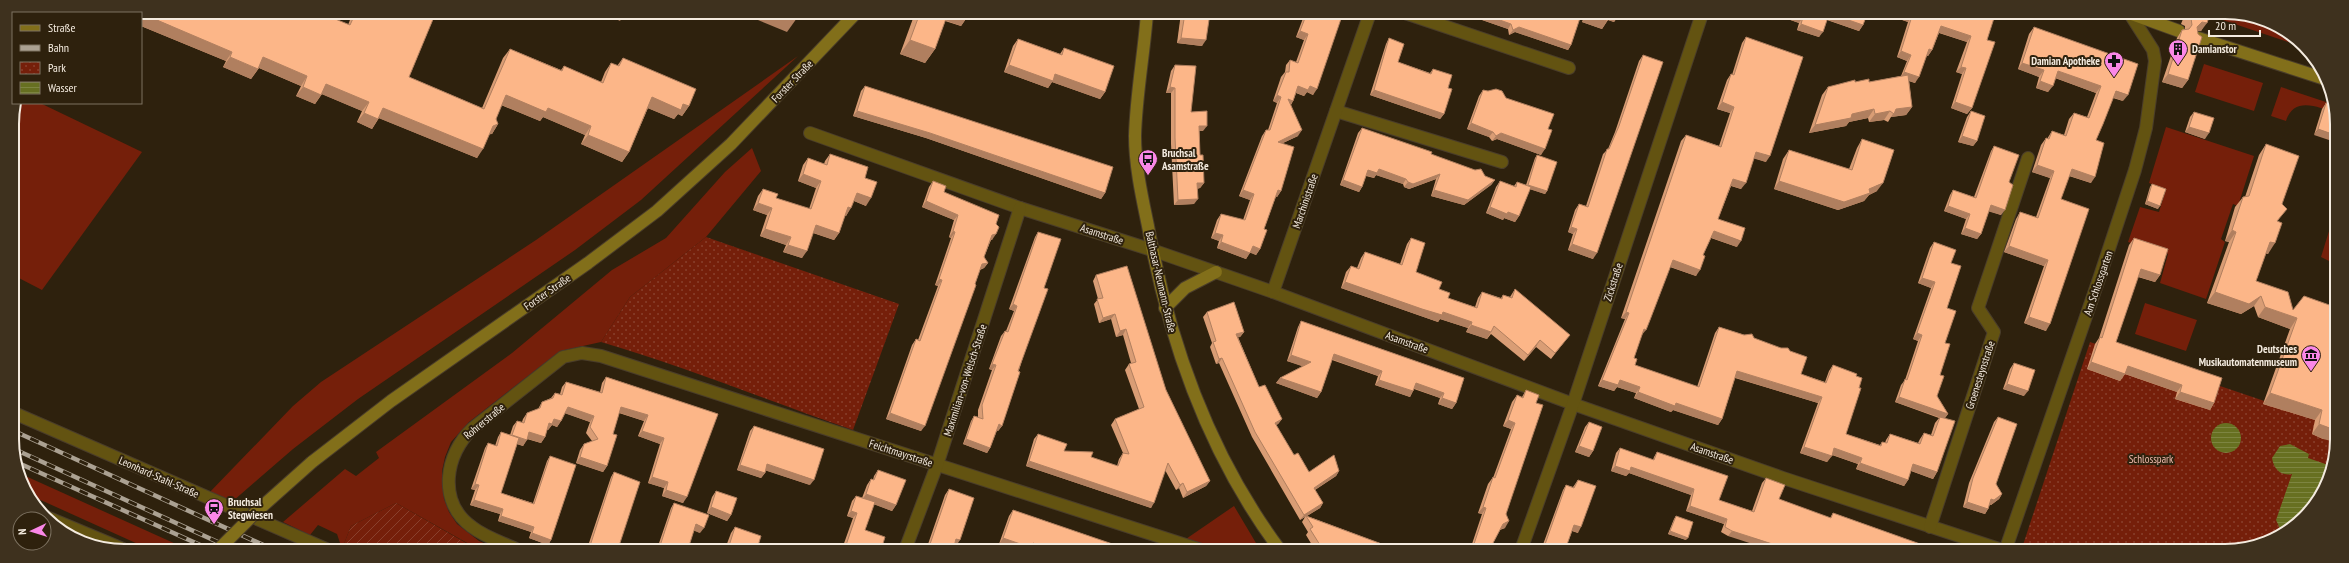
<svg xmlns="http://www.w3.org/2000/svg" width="2349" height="563" font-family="'PT Sans Narrow',sans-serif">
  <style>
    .grass { fill: #751f0a }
    .park { fill: url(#park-dots) }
    .garden { fill: url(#garden-furrows) }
    .water { fill: url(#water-rules) }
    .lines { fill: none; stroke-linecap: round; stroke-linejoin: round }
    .street-casing { stroke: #4a3d2a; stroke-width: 14 }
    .secondary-casing { stroke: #4a3d2a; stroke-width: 14 }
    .street { stroke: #635311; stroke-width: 12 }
    .secondary { stroke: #826f1a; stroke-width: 12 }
    .rail-casing { stroke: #aba192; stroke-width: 4.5 }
    .rail { stroke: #2e210d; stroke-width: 3; stroke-dasharray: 9; stroke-linecap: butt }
    .secondary-bridge-casing { stroke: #4a3d2a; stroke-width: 14; stroke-linecap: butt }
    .secondary-bridge { stroke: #826f1a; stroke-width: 12 }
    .wall { fill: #d99d75 }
    .shaded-wall { fill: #b07f5f }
    .building { fill: #fcb688; stroke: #b07f5f }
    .labels { text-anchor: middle; stroke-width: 4; stroke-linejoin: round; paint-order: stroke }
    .poi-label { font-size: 11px; font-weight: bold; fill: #f4ebdf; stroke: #2e210d; text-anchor: start }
    .street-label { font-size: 11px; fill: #f4ebdf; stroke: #2e210d }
    .park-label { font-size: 11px; fill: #f0bcaf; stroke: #2e210d }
    .rim { fill: none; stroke: #f4ebdf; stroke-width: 2 }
  </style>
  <defs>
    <pattern id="park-dots" width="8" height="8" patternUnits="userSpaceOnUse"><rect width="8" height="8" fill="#751f0a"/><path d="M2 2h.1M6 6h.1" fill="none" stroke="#89402d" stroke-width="1.8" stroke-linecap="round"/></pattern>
    <pattern id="garden-furrows" width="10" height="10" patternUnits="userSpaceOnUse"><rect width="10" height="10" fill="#751f0a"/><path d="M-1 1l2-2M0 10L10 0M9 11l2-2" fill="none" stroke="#89402d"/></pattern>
    <pattern id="water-rules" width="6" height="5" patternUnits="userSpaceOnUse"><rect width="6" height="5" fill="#677021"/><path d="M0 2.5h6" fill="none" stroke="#7d8541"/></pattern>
  </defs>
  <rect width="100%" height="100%" fill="#2e210d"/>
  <g class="grass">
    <polygon points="2212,14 2247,14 2298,42 2297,45 2211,16"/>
    <polygon points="798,56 641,200 575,250 358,399 293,449 233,501 208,494 293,406 321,382 536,240"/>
    <polygon points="2204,64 2263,83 2254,111 2195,92"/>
    <path d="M 2281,87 L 2335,105 L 2335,113 C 2318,107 2294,96 2286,121 L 2271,116 Z"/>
    <polygon points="15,103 40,103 142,152 42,290 13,275 12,117"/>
    <polygon points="2166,127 2254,156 2238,206 2233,204 2221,239 2225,242 2206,299 2160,283 2168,254 2128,242 2140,207 2159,212 2166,189 2149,183"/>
    <polygon points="752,148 761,171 706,237 630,297 601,342 560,351 469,422 451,442 445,457 442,471 444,499 449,512 457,524 479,541 476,548 396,503 351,526 342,549 337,534 318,525 310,535 283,522 345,469 356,476 379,458 376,452 512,353 612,270 666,238 725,172"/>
    <polygon points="2332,227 2335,228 2335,264 2321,257 2330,228"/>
    <polygon points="2145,303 2197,320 2186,351 2135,334"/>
    <polygon points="21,474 187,549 149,549 34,497"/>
    <polygon points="1234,506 1256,543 1248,550 1213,550 1183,541"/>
  </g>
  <g class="park">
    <path d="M 706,237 L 899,304 L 853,430 C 769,401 686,367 601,342 L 630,297 Z"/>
    <polygon points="2090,342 2335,425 2335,461 2322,495 2299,523 2268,543 2232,551 2021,551"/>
  </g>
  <polygon class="garden" points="396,503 475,548 479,541 497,549 342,549 351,526"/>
  <g class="water">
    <circle cx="2226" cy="438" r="15"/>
    <path d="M 2290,444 L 2309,454 L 2308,458 L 2331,466 L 2334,462 C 2322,494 2313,515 2282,533 L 2276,520 L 2292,474 C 2281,476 2274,470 2272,458 L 2280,446 Z"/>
  </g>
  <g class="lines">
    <defs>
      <g id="street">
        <polyline points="1405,13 1569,68"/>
        <polyline points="1336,111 1502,162"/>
        <polyline points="810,133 1020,208 1152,250 1273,292 1573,404 1783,478 2005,551"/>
        <polyline points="1273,292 1370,13"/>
        <polyline points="14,413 326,549"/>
        <polyline points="44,516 123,549"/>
        <polyline points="1930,527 1994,332 1978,308 2028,158"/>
        <path d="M 516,549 C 501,542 485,537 472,527 C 437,502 445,454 473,428 L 563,357 L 582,353 L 601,356 L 1201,550"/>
        <polyline points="905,550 937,465 1020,208"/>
        <polyline points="1521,550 1573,404 1702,14"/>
        <polyline points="2005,551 2100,276 2135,170 2146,128 2155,61 2153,50 2130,14"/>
      </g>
      <g id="secondary">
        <path d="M 1147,13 C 1144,54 1136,95 1135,136 C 1135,166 1142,197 1148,226 C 1169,342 1209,455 1280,550"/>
        <polyline points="2132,14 2179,31"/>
        <polyline points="2198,38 2322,78"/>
        <polyline points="1165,308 1185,288 1216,272"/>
        <polyline points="312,462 391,401 588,263 657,211 731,144 856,13"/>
      </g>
    </defs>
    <use href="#street" class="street-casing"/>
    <use href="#secondary" class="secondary-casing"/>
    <use href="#street" class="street"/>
    <use href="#secondary" class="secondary"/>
    <defs>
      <g id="rail">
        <polyline points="14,431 272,549"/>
        <polyline points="14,449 233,549"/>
        <polyline points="14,461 209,549"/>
      </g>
    </defs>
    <use href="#rail" class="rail-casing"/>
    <use href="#rail" class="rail"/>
    <defs>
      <polyline id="secondary-bridge" points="219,549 257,511 312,462"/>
    </defs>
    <use href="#secondary-bridge" class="secondary-bridge-casing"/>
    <use href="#secondary-bridge" class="secondary-bridge"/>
  </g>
  <g class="wall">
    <polygon points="353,12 436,12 409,77 482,108 503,58 510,49 561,70 564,66 601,82 605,72 611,63 617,66 623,58 689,106 682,116 678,114 674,119 648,108 629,152 622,162 581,144 585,135 543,117 540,121 501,105 496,119 498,124 492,134 489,134 477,158 379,118 372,129 357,122 362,111 322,94 315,104 296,96 301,86 259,68 251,79 223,67 226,61 141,26 348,25"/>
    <polygon points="915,13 970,13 961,26 945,21 935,49 925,63 900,54"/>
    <polygon points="1181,13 1210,13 1202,46 1177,43"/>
    <polygon points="1305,13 1343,13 1313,95 1307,92 1304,96 1296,93 1293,101 1291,105 1298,136 1283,143 1281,191 1277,197 1276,196 1264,229 1260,249 1256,255 1250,252 1246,259 1217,248 1219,241 1211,238 1217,220 1221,214 1243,220 1250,200 1239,196 1262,136 1266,130 1268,130 1277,103 1273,101 1281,77 1285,72 1286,65 1290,60 1296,62 1304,40 1296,37"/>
    <polygon points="1462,13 1566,13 1571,45 1568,50 1515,32 1509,35 1508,29"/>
    <polygon points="1585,14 1620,14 1614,22 1608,20 1602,29 1582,22"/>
    <polygon points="1783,14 1867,14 1863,25 1859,31 1827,20 1819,37 1797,30 1799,23 1782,17"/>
    <polygon points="1885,14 1993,14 1972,108 1967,114 1951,108 1962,74 1956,72 1967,42 1939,33 1932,50 1928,56 1926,55 1915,83 1909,81 1912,107 1906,115 1891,117 1888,122 1884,120 1869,122 1868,118 1849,122 1846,126 1809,133 1822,95 1828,87 1855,82 1869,82 1901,76 1907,61 1897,57 1908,22"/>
    <polygon points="2185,14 2210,14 2201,31 2197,31 2188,80 2182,88 2162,82 2177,38 2182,30 2185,29 2185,26 2181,24"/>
    <polygon points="2034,27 2123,101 2113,98 2103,124 2096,140 2091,183 2069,176 2061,199 2046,331 2024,323 2044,266 2004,252 2016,219 2020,212 2036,217 2050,178 2032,172 2041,145 2046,138 2047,139 2052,131 2064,135 2069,119 2074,113 2087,117 2096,93 2055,78 2048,92 2036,88 2039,77 2018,69 2029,34"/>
    <polygon points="1746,37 1766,162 1754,158 1741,189 1731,186 1718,219 1737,247 1711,238 1703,255 1696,276 1670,267 1641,336 1634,358 1635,365 1697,387 1715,333 1719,327 1754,338 1801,374 1825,382 1829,371 1833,365 1856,376 1859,388 1846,434 1880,445 1882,442 1885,443 1886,440 1890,434 1918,443 1920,439 1924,433 1931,435 1935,423 1939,418 1895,402 1901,385 1905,380 1918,341 1913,339 1931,288 1918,283 1930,248 1934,242 1951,263 1947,308 1945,343 1937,396 1948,414 1945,418 1937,472 1933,479 1911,471 1908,480 1904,486 1856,469 1858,464 1832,455 1827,462 1800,453 1818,403 1735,378 1722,419 1718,425 1673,410 1671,412 1634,398 1636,393 1617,387 1614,391 1598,386 1625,319 1621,318 1681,141 1686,135 1719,146 1730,113 1717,109 1727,80 1731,74 1732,75 1742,43"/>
    <polygon points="1389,38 1398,62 1430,73 1433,69 1448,88 1444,114 1440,119 1370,95 1386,44"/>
    <polygon points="1018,39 1060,54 1064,48 1105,92 1100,99 1052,82 1048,88 1004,72 1013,46"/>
    <polygon points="1643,55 1593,259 1568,250 1573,234 1568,232 1575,210 1579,204 1586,206 1603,154 1608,149 1615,132 1639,61"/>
    <polygon points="1175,65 1191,112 1203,131 1199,131 1200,155 1204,183 1200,188 1197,189 1194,204 1174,205 1171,144 1171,93 1166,93 1171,71"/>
    <polygon points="865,86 1105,193 1101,199 926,138 853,116 861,91"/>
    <polygon points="1483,90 1506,98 1548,129 1541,155 1497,139 1492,141 1489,137 1467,129 1479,96"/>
    <polygon points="2326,103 2335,106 2314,135 2322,109"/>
    <polygon points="1971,111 1977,141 1973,146 1958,142 1967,117"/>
    <polygon points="2194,112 2205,139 2185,132 2190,117"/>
    <polygon points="1362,128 1431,154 1495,180 1491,185 1464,205 1431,196 1436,179 1409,189 1404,187 1403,184 1376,175 1374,178 1366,176 1362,187 1359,192 1340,185 1358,133"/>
    <polygon points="1862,139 1877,191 1869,195 1864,201 1838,210 1774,189 1783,159 1789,150 1849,169 1857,148"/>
    <polygon points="2266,144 2282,204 2278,221 2268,254 2266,253 2256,281 2293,310 2335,307 2323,439 2312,434 2315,420 2263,404 2290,329 2258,317 2254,306 2241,314 2207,303 2229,242 2225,241 2235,207 2243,197 2245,197 2259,155"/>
    <polygon points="1994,146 2009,182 2001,215 1989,211 1981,234 1977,239 1961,234 1966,219 1944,211 1950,195 1953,190 1974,197 1991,151"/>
    <polygon points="830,154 865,178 866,206 854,201 846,216 845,215 839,233 834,240 813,233 802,258 783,252 786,245 760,236 767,215 753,210 758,196 763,189 776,198 809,209 816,188 798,181 803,165 808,158 824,164 825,161"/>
    <polygon points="1537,155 1547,191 1545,194 1530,189 1519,216 1515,222 1504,218 1503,220 1486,213 1496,187 1500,181 1514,186 1517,182 1526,185 1535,158"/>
    <polygon points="933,181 944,192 996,224 992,240 991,240 984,257 988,263 984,268 980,270 921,431 886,419 912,345 916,339 918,340 938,286 935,285 951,238 949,237 954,220 922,207 929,187"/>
    <polygon points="2152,184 2158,209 2145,204 2150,187"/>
    <polygon points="1038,232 1044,288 1002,426 998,431 997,430 990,448 987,453 963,444 971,421 974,416 978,417 978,410 992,370 989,369 1001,336 1005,331 1006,331 1014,311 1009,309 1035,237"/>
    <polygon points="1411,238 1416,272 1439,289 1448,298 1475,307 1478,298 1482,292 1501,298 1503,295 1510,297 1515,289 1565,341 1551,359 1536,347 1524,361 1491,334 1487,339 1466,332 1468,328 1440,319 1438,322 1418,315 1341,288 1346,272 1351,266 1357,268 1361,258 1365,252 1400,264 1407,244"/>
    <polygon points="2134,238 2160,275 2155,282 2138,277 2116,342 2214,403 2210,410 2175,399 2177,392 2125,374 2120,381 2087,369 2095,344 2099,338 2129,245"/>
    <polygon points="1096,275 1166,390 1210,481 1206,486 1183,498 1179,488 1176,490 1165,470 1151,508 1026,466 1034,439 1038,434 1064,451 1091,457 1117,466 1119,459 1123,453 1111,425 1115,419 1139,409 1125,370 1129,364 1131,363 1123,335 1116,337 1111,319 1099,323 1094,304 1098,299 1093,281"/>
    <polygon points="1207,312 1244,332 1240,337 1238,337 1259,387 1282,419 1278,424 1276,425 1294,455 1309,472 1339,471 1336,476 1315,490 1323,503 1320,508 1307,516 1398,550 1315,550 1306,535 1308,532 1302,522 1305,517 1300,520 1252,437 1219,363 1216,364 1210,347 1212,343 1203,317"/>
    <polygon points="1301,321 1464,378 1456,403 1452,409 1438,404 1440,398 1414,389 1410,397 1375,385 1378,376 1332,360 1321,392 1317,398 1276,383 1280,378 1303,366 1287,361 1298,327"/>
    <polygon points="2014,363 2024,396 2003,389 2010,369"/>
    <polygon points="606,377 718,414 683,503 662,496 664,488 648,483 660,444 638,436 644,421 619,413 613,434 607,466 603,472 576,463 580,450 584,444 592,441 586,433 590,422 565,413 561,421 557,427 552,425 548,430 547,429 545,437 541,443 527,439 523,446 517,444 501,493 533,503 547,461 550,456 551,540 548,545 529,538 531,532 498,521 500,514 470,505 475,490 471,489 485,448 488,443 495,446 498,437 501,432 510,435 513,426 517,421 522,422 523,419 527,413 538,409 542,402 551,398 555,393 560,394 562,387 566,382 600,392 602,383"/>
    <polygon points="1526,390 1536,403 1506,514 1505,528 1500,530 1493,543 1494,550 1470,550 1482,514 1478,513 1488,484 1493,477 1493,478 1511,429 1503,426 1512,402 1517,395 1522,397"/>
    <polygon points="1998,417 1996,484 2002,494 1999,499 1991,505 1990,504 1988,509 1985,514 1963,507 1969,483 1994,422"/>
    <polygon points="1589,422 1593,451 1589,457 1575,452 1585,427"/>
    <polygon points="754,426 810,485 765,470 765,473 761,478 737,470 750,431"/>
    <polygon points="1620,448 1653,460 1654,457 1657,452 1719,500 1752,511 1762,483 1766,478 1779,499 1830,518 1833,513 1937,550 1728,536 1721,532 1724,524 1686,511 1691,495 1629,473 1626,476 1611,471 1616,453"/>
    <polygon points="878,470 896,505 892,511 874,504 865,530 881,550 842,549 853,518 847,516 852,501 856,496 862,498 867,485 871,479 873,480 874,476"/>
    <polygon points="614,472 618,549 587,549 611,477"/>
    <polygon points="1578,480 1578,533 1572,531 1565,550 1541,550 1563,490 1566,485 1573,487"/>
    <polygon points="949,489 956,546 954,545 953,550 926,550 945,495"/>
    <polygon points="716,491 731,515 727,521 707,513 712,497"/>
    <polygon points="674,503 700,533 694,530 688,549 657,549 671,508"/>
    <polygon points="1013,510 1130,550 1032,550 1031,549 1030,550 1016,550 999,544 1009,516"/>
    <polygon points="1676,516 1686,540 1668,534 1674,519"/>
    <polygon points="735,527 757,549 725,549 731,533"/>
  </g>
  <g class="shaded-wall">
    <polygon points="124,12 138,12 140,13 119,13"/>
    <polygon points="450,12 461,12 458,16"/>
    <polygon points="601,12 625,13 620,21"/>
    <polygon points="141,13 232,52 226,61 141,26"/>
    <polygon points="741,13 785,13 797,18 787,32"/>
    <polygon points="939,13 970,13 961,26 936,17"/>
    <polygon points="1100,13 1114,13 1111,17"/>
    <polygon points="1462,13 1480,13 1511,24 1508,29"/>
    <polygon points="1609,14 1619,14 1614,22 1605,19"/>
    <polygon points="1785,14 1794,14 1803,17 1799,23 1782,17"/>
    <polygon points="1828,14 1831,14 1863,25 1859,31 1825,19"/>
    <polygon points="1885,14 1906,14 1912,16 1908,22"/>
    <polygon points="1587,15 1607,21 1602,29 1582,22"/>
    <polygon points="2202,22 2207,23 2201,31 2196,31 2197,27"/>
    <polygon points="1801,24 1823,32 1819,37 1797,30"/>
    <polygon points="1941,26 1971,36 1967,42 1937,32"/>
    <polygon points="1519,27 1571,45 1568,50 1515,32 1509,35 1513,30"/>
    <polygon points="1300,31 1308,34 1304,40 1296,37"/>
    <polygon points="1181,38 1206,40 1202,46 1177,43"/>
    <polygon points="910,40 935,49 925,63 900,54"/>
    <polygon points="1929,49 1932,50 1928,56 1925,55"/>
    <polygon points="1901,51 1911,55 1907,61 1897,57"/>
    <polygon points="230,57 258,69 251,79 223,67"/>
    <polygon points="263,57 307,76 301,86 257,67"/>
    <polygon points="2022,63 2044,70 2039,77 2018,69"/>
    <polygon points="1009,65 1055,74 1105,92 1100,99 1052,82 1048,88 1004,72"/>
    <polygon points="1961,67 1966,68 1962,74 1956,72"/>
    <polygon points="2058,71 2101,86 2096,93 2053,77"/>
    <polygon points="1904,72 1919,77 1915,83 1900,78"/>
    <polygon points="2168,74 2188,80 2182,88 2162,82"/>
    <polygon points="2040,81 2053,86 2048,92 2036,88"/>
    <polygon points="326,84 369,102 362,111 319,93"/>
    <polygon points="1298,86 1310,86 1317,89 1313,95 1307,92 1304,96 1294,92"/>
    <polygon points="303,87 321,95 315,104 296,96"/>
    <polygon points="1170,87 1175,88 1171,93 1166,93"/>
    <polygon points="1374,90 1444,114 1440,119 1370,95"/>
    <polygon points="2116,91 2128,95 2123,101 2112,97"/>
    <polygon points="506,95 548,108 591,126 585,135 543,117 540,121 499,104"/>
    <polygon points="1277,95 1281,97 1277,103 1273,101"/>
    <polygon points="652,97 683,104 689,106 682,116 678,114 674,119 645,107"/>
    <polygon points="1288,99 1293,101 1289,107"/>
    <polygon points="1722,102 1734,107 1730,113 1717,109"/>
    <polygon points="1955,102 1972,108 1967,114 1951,108"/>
    <polygon points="1912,107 1906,115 1891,117 1896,109"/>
    <polygon points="383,108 483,149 477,158 376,117"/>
    <polygon points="1874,109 1868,118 1849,122 1846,126 1809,133 1815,125 1852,114"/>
    <polygon points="857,111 930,133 1105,193 1101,199 926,138 853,116"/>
    <polygon points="1890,111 1884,120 1869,122 1875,114"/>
    <polygon points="364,113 378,119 372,129 357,122"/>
    <polygon points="1471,123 1493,132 1489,137 1467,129"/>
    <polygon points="498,124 492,134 486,135 493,126"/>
    <polygon points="1199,126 1207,126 1203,131 1195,131"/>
    <polygon points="2189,127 2209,133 2205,139 2185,132"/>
    <polygon points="2318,129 2335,135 2335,142 2314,135"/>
    <polygon points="1302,130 1298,136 1274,147 1278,142"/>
    <polygon points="1501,133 1545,149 1541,155 1497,139 1492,141 1496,136"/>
    <polygon points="588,135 629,152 622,162 581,144"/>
    <polygon points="1962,136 1977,141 1973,146 1958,142"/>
    <polygon points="1756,152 1770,156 1766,162 1752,158"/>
    <polygon points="2037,165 2054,171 2050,178 2032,172"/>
    <polygon points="1379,169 1406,179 1403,184 1376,175 1374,178 1365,175 1368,170"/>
    <polygon points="2072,169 2095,177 2091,183 2067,175"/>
    <polygon points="803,174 821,181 816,188 798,181"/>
    <polygon points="1440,174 1436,179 1409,189 1404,187 1408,182"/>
    <polygon points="1733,179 1746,183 1741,189 1729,185"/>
    <polygon points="1343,180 1362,187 1359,192 1340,185"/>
    <polygon points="1495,180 1491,185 1464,205 1431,196 1434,190"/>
    <polygon points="1779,181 1869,189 1883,183 1877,191 1869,195 1864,201 1838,210 1774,189"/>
    <polygon points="1197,183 1204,183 1200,188 1193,189"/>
    <polygon points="1528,185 1547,191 1545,194 1526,188"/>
    <polygon points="1243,190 1254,194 1250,200 1239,196"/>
    <polygon points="1278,190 1281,191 1277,197 1274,196"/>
    <polygon points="857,193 871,198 866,206 852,200"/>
    <polygon points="1198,199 1194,204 1174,205 1178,200"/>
    <polygon points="926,201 958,215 954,220 922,207"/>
    <polygon points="2147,201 2160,206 2158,209 2145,204"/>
    <polygon points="758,203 772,208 767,215 753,210"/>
    <polygon points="1991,205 2005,210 2001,215 1987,211"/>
    <polygon points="1948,206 1970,214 1966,219 1944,211"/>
    <polygon points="848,207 851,208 846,216 843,214"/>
    <polygon points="1490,207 1508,212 1519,216 1515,222 1504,218 1503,220 1486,213"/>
    <polygon points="816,225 839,233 834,240 811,232"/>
    <polygon points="1571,227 1577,229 1573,234 1568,232"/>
    <polygon points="1965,228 1981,234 1977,239 1961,234"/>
    <polygon points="765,229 791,237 786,245 760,236"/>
    <polygon points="2232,230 2236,232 2229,242 2225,241"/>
    <polygon points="953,231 955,232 951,238 949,237"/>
    <polygon points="1714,231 1741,241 1737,247 1709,237"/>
    <polygon points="1215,233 1223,235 1219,241 1211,238"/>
    <polygon points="996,234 992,240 989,240 992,235"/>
    <polygon points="1221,242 1250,253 1246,259 1217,248"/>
    <polygon points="2270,242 2275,243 2268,254 2262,253"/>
    <polygon points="1572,244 1597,253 1593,259 1568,250"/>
    <polygon points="788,245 807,251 802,258 783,252"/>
    <polygon points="1253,246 1260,249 1256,255 1248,252"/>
    <polygon points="2009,246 2048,260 2044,266 2004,252"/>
    <polygon points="1673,260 1700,270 1696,276 1668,266"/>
    <polygon points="988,263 984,268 978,270 982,264"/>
    <polygon points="2141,269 2160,275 2155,282 2136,276"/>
    <polygon points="1922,278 1935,282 1931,288 1918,283"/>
    <polygon points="939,279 942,280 938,286 935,285"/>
    <polygon points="1345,282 1443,312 1472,322 1468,328 1440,319 1438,322 1418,315 1341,288"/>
    <polygon points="2215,292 2261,296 2254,306 2241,314 2207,303"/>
    <polygon points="1013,304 1017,306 1014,311 1009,309"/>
    <polygon points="2265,307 2297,318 2290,329 2258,317"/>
    <polygon points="1626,312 1629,313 1625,319 1621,318"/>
    <polygon points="1115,314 1111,319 1099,323 1103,318"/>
    <polygon points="2029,317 2050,324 2046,331 2024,323"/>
    <polygon points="1471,325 1491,332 1487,339 1466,332"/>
    <polygon points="1126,329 1123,335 1116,337 1120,331"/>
    <polygon points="1644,329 1646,330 1641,336"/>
    <polygon points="1244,332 1240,337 1233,339 1236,334"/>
    <polygon points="1917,333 1922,335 1918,341 1913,339"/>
    <polygon points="1540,340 1536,347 1524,361 1528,355"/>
    <polygon points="1334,354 1382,371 1378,376 1331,359"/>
    <polygon points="1291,355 1311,362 1307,368 1287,361"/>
    <polygon points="1222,358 1219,363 1216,364 1219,359"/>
    <polygon points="2091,362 2128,366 2182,385 2177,392 2125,374 2120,381 2087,369"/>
    <polygon points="992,364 996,365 992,370 989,369"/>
    <polygon points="1737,371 1822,397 1818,403 1733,377"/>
    <polygon points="1280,378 1321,392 1317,398 1276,383"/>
    <polygon points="1379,380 1413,391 1410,397 1375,385"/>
    <polygon points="1602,380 1620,380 1640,387 1636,393 1617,387 1614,391 1598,386"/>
    <polygon points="1416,383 1444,393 1440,398 1413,388"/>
    <polygon points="2007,384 2028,391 2024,396 2003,389"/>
    <polygon points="1638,392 1676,403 1722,419 1718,425 1673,410 1671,412 1634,398"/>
    <polygon points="2180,392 2214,403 2210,410 2175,399"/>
    <polygon points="2270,393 2322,410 2315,420 2263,404"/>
    <polygon points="1899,397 1948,414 1944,419 1895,402"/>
    <polygon points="1442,398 1456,403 1452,409 1438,404"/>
    <polygon points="568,407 594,416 590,422 564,413"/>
    <polygon points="621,407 648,415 644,421 617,412"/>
    <polygon points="890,413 925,426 921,431 886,419"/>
    <polygon points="554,419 561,421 557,427 552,425 548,430 545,429 549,423"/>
    <polygon points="1282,419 1278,424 1271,428 1275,423"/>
    <polygon points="1508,420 1515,423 1511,429 1503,426"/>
    <polygon points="999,424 1002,426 998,431 995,430"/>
    <polygon points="2319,424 2335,430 2335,442 2323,439 2312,434"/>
    <polygon points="642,431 664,438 660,444 638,436"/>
    <polygon points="529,432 545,437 541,443 525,438"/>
    <polygon points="512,435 527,440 523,446 508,441"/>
    <polygon points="966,439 990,448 987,453 963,444"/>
    <polygon points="1579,446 1593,451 1589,457 1575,452"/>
    <polygon points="1804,447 1832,456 1827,462 1800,453"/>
    <polygon points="1834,448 1862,458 1858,464 1830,454"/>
    <polygon points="580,457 607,466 603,472 576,463"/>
    <polygon points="1029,461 1154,503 1151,508 1026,466"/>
    <polygon points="1860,463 1908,480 1904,486 1856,469"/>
    <polygon points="767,464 814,480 810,485 764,470"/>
    <polygon points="1913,464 1937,472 1933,479 1909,470"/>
    <polygon points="740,465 765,473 761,478 737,470"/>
    <polygon points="1615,466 1631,467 1694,489 1691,495 1629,473 1626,476 1611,471"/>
    <polygon points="1339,471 1336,476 1310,493 1314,488"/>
    <polygon points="652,477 668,482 664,488 648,483"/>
    <polygon points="1210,481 1206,486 1183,498 1187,492"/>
    <polygon points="1183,483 1179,488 1176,490 1180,485"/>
    <polygon points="475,484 479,485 475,490 471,489"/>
    <polygon points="666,490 687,497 683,503 662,496"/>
    <polygon points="866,494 896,505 892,511 862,500"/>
    <polygon points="2002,494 1999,499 1991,505 1988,504 1991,499"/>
    <polygon points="474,500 503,509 500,514 470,505"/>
    <polygon points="1967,502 1988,509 1985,514 1963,507"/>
    <polygon points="1323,503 1320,508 1300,520 1304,515"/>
    <polygon points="1690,506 1727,519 1724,524 1686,511"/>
    <polygon points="711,507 731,515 727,521 707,513"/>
    <polygon points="1483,507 1486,508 1482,514 1478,513"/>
    <polygon points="851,511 857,513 853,518 847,516"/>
    <polygon points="501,516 534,527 531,532 498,521"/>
    <polygon points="1509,521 1505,528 1498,530 1503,524"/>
    <polygon points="696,524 704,528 700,533 692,530"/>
    <polygon points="1574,525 1581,527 1578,533 1570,530"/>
    <polygon points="1670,531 1688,538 1686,540 1668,534"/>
    <polygon points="1732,531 1791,550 1771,550 1728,536"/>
    <polygon points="532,533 551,540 548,545 529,538"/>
    <polygon points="1003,538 1033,543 1052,550 1032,550 1031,549 1030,550 1016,550 999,544"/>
    <polygon points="956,539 960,540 956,546 952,545"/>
    <polygon points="1320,545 1334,550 1317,550"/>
  </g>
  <g class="building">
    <polygon points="138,12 318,12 350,25 356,12 436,12 409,77 484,109 510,49 562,71 564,66 603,83 611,63 619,66 623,58 696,89 689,106 683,104 681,110 652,97 629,152 588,135 591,126 548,108 546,112 506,95 496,119 498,124 493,126 483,149 383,108 378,119 364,113 369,102 326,84 321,95 303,87 307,76 263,57 258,69 230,57 232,52"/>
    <polygon points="785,13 799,13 797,18"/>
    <polygon points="920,13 948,13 935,49 910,40"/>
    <polygon points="1185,13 1210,13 1206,40 1181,38"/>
    <polygon points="1307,13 1343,13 1317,89 1310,86 1308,90 1298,86 1293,101 1288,99 1302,130 1278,142 1294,147 1281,191 1278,190 1264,229 1267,230 1260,249 1253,246 1250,253 1221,242 1223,235 1215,233 1221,214 1245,220 1254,194 1243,190 1266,130 1270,130 1281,97 1277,95 1286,72 1289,72 1290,60 1298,63 1308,34 1300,31"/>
    <polygon points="1480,13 1566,13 1580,18 1571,45 1519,27 1513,30 1511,24"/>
    <polygon points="1588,14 1610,14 1607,21 1587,15"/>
    <polygon points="1794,14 1829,14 1823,32 1801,24 1803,17"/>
    <polygon points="1831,14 1867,14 1863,25"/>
    <polygon points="1906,14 1993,14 1995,15 1987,40 1995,42 1972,108 1955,102 1966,68 1961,67 1971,36 1941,26 1932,50 1929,49 1919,77 1904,72 1911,55 1901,51 1912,16"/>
    <polygon points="2188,14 2210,14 2207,23 2202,22 2197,27 2198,34 2202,37 2188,80 2168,74 2182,30 2189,29 2192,25 2191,18 2187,16"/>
    <polygon points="2034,27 2138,64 2128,95 2116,91 2103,124 2096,140 2104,143 2095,177 2072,169 2061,199 2089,209 2050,324 2029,317 2048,260 2009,246 2020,212 2038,218 2054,171 2037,165 2046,138 2049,139 2052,131 2066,136 2074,113 2089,118 2101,86 2058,71 2053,86 2040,81 2044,70 2022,63"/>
    <polygon points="1746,37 1803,57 1770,156 1756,152 1746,183 1733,179 1718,219 1745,228 1741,241 1714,231 1703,255 1705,256 1700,270 1673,260 1650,320 1646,330 1644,329 1634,358 1637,359 1635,365 1699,387 1719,327 1744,335 1752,334 1754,338 1781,348 1788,348 1790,351 1807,357 1801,374 1826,383 1833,365 1857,374 1856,376 1862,378 1859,388 1861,388 1846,434 1881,446 1882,442 1887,443 1890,434 1920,444 1924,433 1933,436 1940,417 1955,421 1937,472 1913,464 1908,480 1860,463 1862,458 1834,448 1832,456 1804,447 1822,397 1737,371 1722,419 1676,403 1675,406 1638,392 1640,387 1620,380 1618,385 1602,380 1629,313 1626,312 1686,135 1721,147 1734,107 1722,102 1731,74 1734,75"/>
    <polygon points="1389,38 1404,44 1398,62 1431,74 1433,69 1452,75 1448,88 1452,89 1444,114 1374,90"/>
    <polygon points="1018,39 1062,55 1064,48 1114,66 1105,92 1055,74 1053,81 1009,65"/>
    <polygon points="1643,55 1663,62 1597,253 1572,244 1577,229 1571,227 1579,204 1588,207 1607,149 1609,149 1619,126"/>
    <polygon points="1175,65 1196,66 1191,112 1207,111 1207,126 1199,126 1200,155 1203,155 1204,183 1197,183 1198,199 1178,200 1175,138 1175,88 1170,87"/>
    <polygon points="1908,75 1912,107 1896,109 1894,114 1890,111 1875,114 1874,109 1852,114 1851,118 1815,125 1828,87 1855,80 1855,82 1869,79 1869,82"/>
    <polygon points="865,86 1113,167 1105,193 930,133 857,111"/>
    <polygon points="1496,89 1502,91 1506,98 1554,114 1548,129 1552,130 1545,149 1501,133 1496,136 1493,132 1471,123 1483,90 1488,91"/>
    <polygon points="2326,103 2335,106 2335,135 2318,129"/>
    <polygon points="1971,111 1985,116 1977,141 1962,136"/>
    <polygon points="2194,112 2214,118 2209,133 2189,127"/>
    <polygon points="1362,128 1432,152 1431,154 1475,170 1481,169 1485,176 1495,180 1468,200 1434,190 1440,174 1413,184 1408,182 1406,179 1379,169 1377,173 1368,170 1362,187 1343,180"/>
    <polygon points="1862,139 1894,150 1883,183 1869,189 1870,193 1844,202 1779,181 1789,150 1852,170"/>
    <polygon points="2266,144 2299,156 2282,204 2287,209 2277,221 2282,223 2275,243 2270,242 2256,281 2288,292 2293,310 2304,296 2335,307 2335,430 2319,424 2322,410 2270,393 2297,318 2265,307 2261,296 2249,304 2215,292 2236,232 2232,230 2243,197 2249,196"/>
    <polygon points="1994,146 2019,155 2009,182 2013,185 2005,210 1991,205 1981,234 1965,228 1970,214 1948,206 1953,190 1976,198"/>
    <polygon points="830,154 868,167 865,178 877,182 871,198 857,193 851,208 848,207 839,233 816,225 807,251 788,245 791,237 765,229 772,208 758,203 763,189 778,194 776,198 811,209 821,181 803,174 808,158 827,165"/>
    <polygon points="1537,155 1557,162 1547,191 1528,185"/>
    <polygon points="933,181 946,186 944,192 999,215 996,224 999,227 996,234 992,235 984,257 988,263 982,264 975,284 976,285 925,426 890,413 916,339 920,341 942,280 939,279 955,232 953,231 958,215 926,201"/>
    <polygon points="1500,181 1516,187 1517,182 1531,187 1519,216 1508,212 1507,214 1490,207"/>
    <polygon points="2152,184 2166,189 2160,206 2147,201"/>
    <polygon points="1038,232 1061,239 1044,288 1048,289 1018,371 1020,372 1002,426 999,424 990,448 966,439 974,416 983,419 982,405 996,365 992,364 1005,331 1008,332 1017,306 1013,304"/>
    <polygon points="1411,238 1425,243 1416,272 1442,282 1439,289 1450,293 1448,298 1477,308 1482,292 1502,299 1503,295 1512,298 1515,289 1570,335 1555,353 1540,340 1528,355 1494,326 1491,332 1471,325 1472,322 1443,312 1442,315 1422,309 1345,282 1351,266 1359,269 1365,252 1402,265"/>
    <polygon points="2134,238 2168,249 2160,275 2141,269 2116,342 2222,378 2214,403 2180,392 2182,385 2128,366 2125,374 2091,362 2100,337 2102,338"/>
    <polygon points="1934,242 1956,250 1951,263 1961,266 1947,308 1956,311 1945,343 1950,344 1940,375 1944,376 1937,396 1948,414 1899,397 1905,379 1907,380 1922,335 1917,333 1935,282 1922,278"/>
    <polygon points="1127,266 1166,390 1210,481 1187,492 1183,483 1180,485 1168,463 1154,503 1029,461 1038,434 1067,444 1064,451 1093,452 1091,457 1118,466 1123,453 1129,454 1115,419 1144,407 1129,364 1136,362 1126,329 1120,331 1115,314 1103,318 1097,299 1103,298 1096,275"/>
    <polygon points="1234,302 1244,332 1236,334 1259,387 1265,385 1282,419 1275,423 1294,455 1298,453 1309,472 1334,455 1339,471 1314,488 1323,503 1304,515 1255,432 1222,358 1219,359 1213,342 1216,341 1207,312"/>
    <polygon points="1301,321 1464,378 1456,403 1442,398 1444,393 1416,383 1413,391 1379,380 1382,371 1334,354 1321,392 1280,378 1311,362 1291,355"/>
    <polygon points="2014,363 2035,370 2028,391 2007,384"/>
    <polygon points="606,377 718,414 687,497 666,490 668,482 652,477 664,438 642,431 648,415 621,407 613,434 617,435 607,466 580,457 584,444 598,439 590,427 594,416 568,407 561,421 554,419 552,424 549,423 545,437 529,432 527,440 512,435 517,421 524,423 527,413 540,408 542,402 553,398 555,393 562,395 566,382 602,393"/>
    <polygon points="1526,390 1539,395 1536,403 1543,405 1506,514 1509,521 1503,524 1493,543 1496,544 1494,550 1472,550 1486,508 1483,507 1493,477 1495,478 1515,423 1508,420 1517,395 1523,398"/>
    <polygon points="1998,417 2017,424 1996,484 2002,494 1994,500 1991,499 1988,509 1967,502 1973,478"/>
    <polygon points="1589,422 1602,427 1593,451 1579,446"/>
    <polygon points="754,426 824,449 814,480 767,464 765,473 740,465"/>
    <polygon points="501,432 519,438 501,493 534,504 550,456 576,465 551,540 532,533 534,527 501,516 503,509 474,500 479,485 475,484 488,443 497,446"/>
    <polygon points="1620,448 1654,460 1657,452 1728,476 1719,500 1754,512 1766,478 1785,485 1779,499 1831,518 1833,513 1937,550 1791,550 1732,531 1725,527 1727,519 1690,506 1694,489 1631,467 1630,471 1615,466"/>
    <polygon points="878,470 906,480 896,505 866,494 871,479 874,480"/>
    <polygon points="614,472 640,482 618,549 589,549"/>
    <polygon points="1578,480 1596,486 1581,527 1574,525 1565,550 1543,550 1566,485 1574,488"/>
    <polygon points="949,489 974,498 960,540 956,539 953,550 928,550"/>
    <polygon points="716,491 737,498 731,515 711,507"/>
    <polygon points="856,496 875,502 865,530 885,537 881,550 846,549 847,549 845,548 857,513 851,511"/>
    <polygon points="674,503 709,515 704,528 696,524 688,549 659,549"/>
    <polygon points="1013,510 1130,550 1052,550 1033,543 1032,548 1003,538"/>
    <polygon points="1306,516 1398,550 1334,550 1320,545 1310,529 1313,527"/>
    <polygon points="1676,516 1693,522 1688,538 1670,531"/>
    <polygon points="735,527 761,536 757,549 728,549"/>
    <polygon points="991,544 1007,550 989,550"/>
  </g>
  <defs>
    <symbol id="building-pin" viewBox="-11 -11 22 30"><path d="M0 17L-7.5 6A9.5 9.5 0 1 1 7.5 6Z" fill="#fa87e7" stroke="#2e210d"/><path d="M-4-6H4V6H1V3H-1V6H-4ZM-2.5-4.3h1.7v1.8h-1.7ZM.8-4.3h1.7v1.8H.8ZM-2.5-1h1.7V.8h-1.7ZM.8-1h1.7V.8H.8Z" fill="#111"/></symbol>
    <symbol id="pharmacy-pin" viewBox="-11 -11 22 30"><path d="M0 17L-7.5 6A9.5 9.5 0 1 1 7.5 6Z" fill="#fa87e7" stroke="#2e210d"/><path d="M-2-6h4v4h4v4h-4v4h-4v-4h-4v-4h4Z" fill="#111"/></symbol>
    <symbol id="bus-pin" viewBox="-11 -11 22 30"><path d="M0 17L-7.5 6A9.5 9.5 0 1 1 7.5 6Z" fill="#fa87e7" stroke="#2e210d"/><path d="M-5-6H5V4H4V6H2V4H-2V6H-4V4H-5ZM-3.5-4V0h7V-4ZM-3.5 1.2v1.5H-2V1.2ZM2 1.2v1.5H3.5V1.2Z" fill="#111"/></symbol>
    <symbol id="museum-pin" viewBox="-11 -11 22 30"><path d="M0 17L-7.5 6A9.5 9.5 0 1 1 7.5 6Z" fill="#fa87e7" stroke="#2e210d"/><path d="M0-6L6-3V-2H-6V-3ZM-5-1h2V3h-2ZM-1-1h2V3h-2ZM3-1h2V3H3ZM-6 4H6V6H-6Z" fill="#111"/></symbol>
    <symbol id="station-pin" viewBox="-11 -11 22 30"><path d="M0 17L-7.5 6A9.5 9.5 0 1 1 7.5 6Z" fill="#fa87e7" stroke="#2e210d"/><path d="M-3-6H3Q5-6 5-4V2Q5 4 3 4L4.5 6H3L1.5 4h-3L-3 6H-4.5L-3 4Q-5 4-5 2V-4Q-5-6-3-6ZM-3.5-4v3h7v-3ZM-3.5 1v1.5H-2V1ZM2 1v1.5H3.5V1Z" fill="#111"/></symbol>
  </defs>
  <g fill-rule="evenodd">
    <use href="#building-pin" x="2167" y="38" width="22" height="30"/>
    <use href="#pharmacy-pin" x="2103" y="50" width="22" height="30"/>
    <use href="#bus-pin" x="1137" y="148" width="22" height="30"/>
    <use href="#museum-pin" x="2300" y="344" width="22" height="30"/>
    <use href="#station-pin" x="203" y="497" width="22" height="30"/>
  </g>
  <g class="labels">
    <g class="poi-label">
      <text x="2192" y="53">Damianstor</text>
      <text x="2100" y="65" text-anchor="end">Damian Apotheke</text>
      <text x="1162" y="157">Bruchsal<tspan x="1162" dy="13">Asamstraße</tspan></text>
      <text x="2297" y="353" text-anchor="end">Deutsches<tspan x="2297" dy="13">Musikautomatenmuseum</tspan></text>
      <text x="228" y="506">Bruchsal<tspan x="228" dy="13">Stegwiesen</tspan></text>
    </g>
    <g class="street-label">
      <text transform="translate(792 81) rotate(-46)" y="4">Forster Straße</text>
      <text transform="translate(1305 201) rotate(-71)" y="4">Marchinistraße</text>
      <text transform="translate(1102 234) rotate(18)" y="4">Asamstraße</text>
      <text transform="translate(1161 282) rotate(77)" y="4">Balthasar-Neumann-Straße</text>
      <text transform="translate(1613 282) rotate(-72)" y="4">Zickstraße</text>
      <text transform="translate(2098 283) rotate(-71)" y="4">Am Schlossgarten</text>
      <text transform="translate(547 292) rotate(-35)" y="4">Forster Straße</text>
      <text transform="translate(1407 342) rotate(20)" y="4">Asamstraße</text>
      <text transform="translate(1980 375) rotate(-72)" y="4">Groenesteynstraße</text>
      <text transform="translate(965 380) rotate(-72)" y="4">Maximilian-von-Welsch-Straße</text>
      <text transform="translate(484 421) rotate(-40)" y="4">Rohrerstraße</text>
      <text transform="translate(901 453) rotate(18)" y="4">Feichtmayrstraße</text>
      <text transform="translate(1712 453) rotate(19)" y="4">Asamstraße</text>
      <text transform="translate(159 477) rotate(24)" y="4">Leonhard-Stahl-Straße</text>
    </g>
    <g class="park-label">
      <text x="2151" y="463">Schlosspark</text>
    </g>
  </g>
  <path d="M0 0H2349V563H0ZM124 19H2225A105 105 0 0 1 2330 124V439A105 105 0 0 1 2225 544H124A105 105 0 0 1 19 439V124A105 105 0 0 1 124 19Z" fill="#3e311e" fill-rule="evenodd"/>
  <path class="rim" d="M124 19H2225A105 105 0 0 1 2330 124V439A105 105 0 0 1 2225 544H124A105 105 0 0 1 19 439V124A105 105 0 0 1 124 19Z"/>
  <rect x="12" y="12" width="130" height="92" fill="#2e210d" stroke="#7d7261"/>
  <rect x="20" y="25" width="20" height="6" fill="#826f1a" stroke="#7d7261"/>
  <text x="48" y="32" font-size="12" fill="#f4ebdf">Straße</text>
  <rect x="20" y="45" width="20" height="6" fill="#aba192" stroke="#7d7261"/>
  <text x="48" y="52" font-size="12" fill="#f4ebdf">Bahn</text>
  <rect x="20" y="62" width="20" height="12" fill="url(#park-dots)" stroke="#7d7261"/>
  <text x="48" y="72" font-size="12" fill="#f4ebdf">Park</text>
  <rect x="20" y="82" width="20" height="12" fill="url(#water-rules)" stroke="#7d7261"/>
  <text x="48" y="92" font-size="12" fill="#f4ebdf">Wasser</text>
  <g transform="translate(32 531) rotate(266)"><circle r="19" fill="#2e210d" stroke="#7d7261"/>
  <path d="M0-3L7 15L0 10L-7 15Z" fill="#fa87e7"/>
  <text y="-6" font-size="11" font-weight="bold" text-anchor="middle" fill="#f4ebdf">N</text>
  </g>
  <path d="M2209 30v6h51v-6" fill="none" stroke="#f4ebdf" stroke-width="2"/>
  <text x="2215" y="30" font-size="12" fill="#f4ebdf" stroke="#2e210d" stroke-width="3" paint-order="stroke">20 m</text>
</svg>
